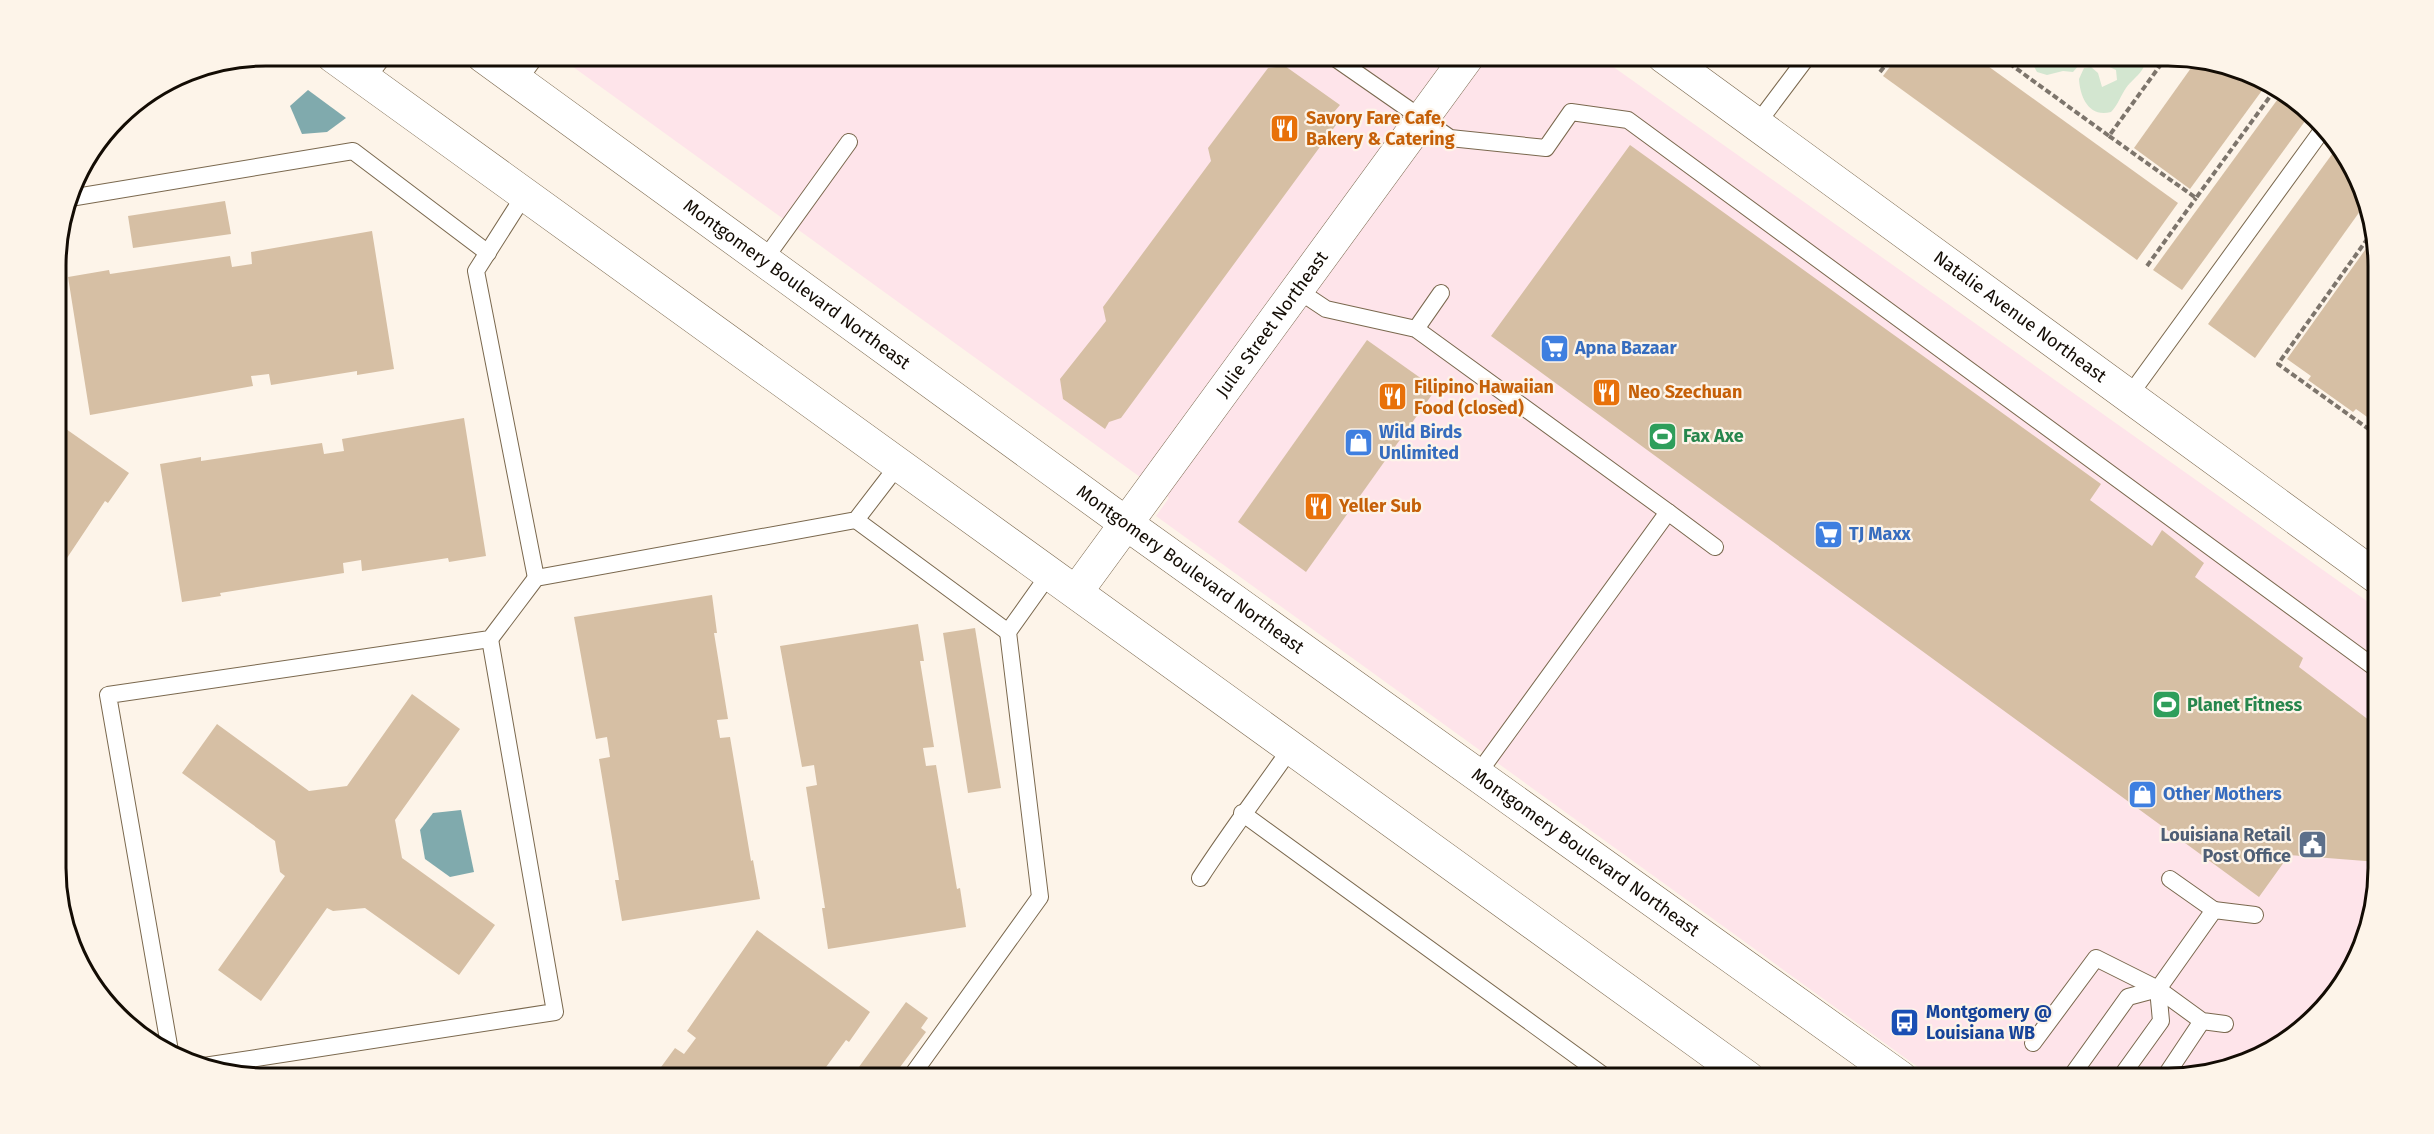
<svg xmlns="http://www.w3.org/2000/svg" width="2434" height="1134" font-family="'Fira Sans',sans-serif">
  <style>
    .commercial { fill: #fee4ea }
    .green { fill: #d3e6d0 }
    .water { fill: #80aaad }
    .building { fill: #d6bfa4 }
    .lines { fill: none; stroke-linecap: round; stroke-linejoin: round }
    .service-casing { stroke: #7a684e; stroke-width: 18 }
    .minor-casing { stroke: #7a684e; stroke-width: 34 }
    .primary-casing { stroke: #7a684e; stroke-width: 34 }
    .path { stroke: #7d756c; stroke-width: 4; stroke-dasharray: 6 3; stroke-linecap: butt }
    .service { stroke: #fff; stroke-width: 16 }
    .minor { stroke: #fff; stroke-width: 33 }
    .primary { stroke: #fff; stroke-width: 33 }
    .labels { text-anchor: middle; stroke-width: 4.5; stroke-linejoin: round; paint-order: stroke }
    .food-label { font-size: 18px; font-weight: bold; fill: #c56008; stroke: #fdf4e9; text-anchor: start }
    .street-label { font-size: 18px; fill: #130c04; stroke: #fdf4e9 }
    .shop-label { font-size: 18px; font-weight: bold; fill: #366cbe; stroke: #fdf4e9; text-anchor: start }
    .leisure-label { font-size: 18px; font-weight: bold; fill: #27864d; stroke: #fdf4e9; text-anchor: start }
    .service-label { font-size: 18px; font-weight: bold; fill: #4e5e75; stroke: #fdf4e9; text-anchor: end }
    .transit-label { font-size: 18px; font-weight: bold; fill: #164399; stroke: #fdf4e9; text-anchor: start }
    .rim { fill: none; stroke: #130c04; stroke-width: 3 }
  </style>
  <rect width="100%" height="100%" fill="#fdf4e9"/>
  <polygon class="commercial" points="558,56 1598,56 2378,609 2378,868 2362,949 2326,1006 2285,1043 2181,1078 1933,1078 1156,516 1169,498"/>
  <g class="green">
    <polygon points="2081,56 2079,65 2073,72 2063,71 2047,75 2037,72 2029,57"/>
    <path d="M 2100,56 L 2146,56 C 2146,72 2135,76 2126,88 C 2121,95 2118,105 2111,112 C 2089,118 2080,97 2079,79 L 2084,68 L 2091,67 L 2098,73 L 2102,87 L 2117,80 L 2116,70 L 2101,63 Z"/>
  </g>
  <g class="water">
    <polygon points="308,90 346,118 327,132 302,134 290,106"/>
    <polygon points="461,810 474,872 450,877 425,859 420,830 433,813"/>
  </g>
  <g class="building">
    <polygon points="1854,56 1871,56 1865,64"/>
    <polygon points="1898,56 1974,56 2178,203 2137,260 1883,76"/>
    <polygon points="2196,61 2249,72 2266,85 2190,189 2134,148"/>
    <polygon points="1285,66 1340,105 1334,112 1336,125 1121,418 1109,422 1105,429 1063,399 1060,379 1106,321 1103,307 1211,161 1208,148 1268,68"/>
    <polygon points="2280,96 2308,117 2182,290 2153,270"/>
    <polygon points="1630,145 2101,484 2090,500 2152,546 2162,530 2204,563 2195,577 2303,658 2299,667 2378,727 2370,752 2378,753 2378,862 2289,855 2259,897 1491,336"/>
    <polygon points="2338,146 2363,207 2255,358 2208,324"/>
    <polygon points="225,201 231,234 133,248 128,216"/>
    <polygon points="372,231 394,369 357,375 357,371 271,385 269,374 251,376 253,386 90,415 68,277 109,270 110,274 230,256 232,267 252,264 251,252"/>
    <polygon points="2375,236 2377,239 2377,424 2356,409 2353,412 2308,380 2311,376 2287,359"/>
    <polygon points="1367,340 1436,389 1306,572 1238,522"/>
    <polygon points="464,418 486,556 449,562 448,558 362,571 361,560 343,563 344,573 220,593 221,596 182,602 160,464 201,457 201,461 322,443 324,454 344,451 342,439"/>
    <polygon points="56,422 129,473 108,503 105,501 57,573"/>
    <polygon points="712,595 717,633 714,633 728,719 717,720 720,738 730,737 751,861 753,860 760,899 622,921 615,880 619,880 599,759 610,757 607,737 596,739 574,617"/>
    <polygon points="918,624 924,661 920,661 934,747 923,748 926,766 936,765 957,889 960,888 966,927 828,949 822,908 825,908 806,787 817,785 814,765 802,767 780,646"/>
    <polygon points="975,628 1001,788 968,793 943,633"/>
    <polygon points="412,694 460,729 395,820 402,858 495,925 459,975 365,908 333,911 327,908 261,1001 218,970 285,876 280,872 275,841 182,773 217,724 309,791 347,786"/>
    <polygon points="60,875 67,916 66,916 57,895 57,876"/>
    <polygon points="757,930 870,1012 849,1042 846,1040 818,1078 653,1078 675,1048 684,1054 696,1038 687,1031"/>
    <polygon points="906,1002 928,1018 921,1028 926,1032 892,1078 851,1078"/>
  </g>
  <g class="lines">
    <defs>
      <g id="service">
        <polyline points="1332,56 1450,138 1546,148 1571,112 1628,120 2378,670"/>
        <polyline points="366,79 384,56"/>
        <polyline points="518,81 536,56"/>
        <polyline points="1757,124 1808,56"/>
        <polyline points="525,194 476,271 536,578"/>
        <polyline points="70,198 353,151 488,253"/>
        <polyline points="764,260 849,142"/>
        <polyline points="1296,289 1326,309 1416,329 1668,512"/>
        <polyline points="1416,329 1441,293"/>
        <polyline points="2129,396 2323,129"/>
        <polyline points="856,520 1008,632"/>
        <polyline points="1477,775 1668,512 1715,547"/>
        <polyline points="1242,813 1607,1078"/>
        <path d="M 1200,878 C 1229,833 1261,791 1291,748"/>
        <polyline points="2170,879 2214,910"/>
        <polyline points="2225,1024 2202,1021 2158,989 2214,910 2255,915"/>
        <polyline points="2033,1043 2096,958 2158,989"/>
        <polyline points="170,1051 108,695 490,639 536,578 856,520 899,464"/>
        <polyline points="204,1066 555,1012 490,639"/>
        <polyline points="910,1078 1040,897 1008,632 1050,573"/>
        <polyline points="2070,1078 2128,997 2158,989"/>
        <polyline points="2120,1078 2161,1021 2158,989"/>
        <polyline points="2164,1078 2202,1021"/>
      </g>
      <g id="minor">
        <path id="s1" d="M 1663,56 L 2378,578"/>
        <path id="s2" d="M 1076,592 L 1468,56"/>
      </g>
      <g id="primary">
        <polyline points="333,56 1748,1078"/>
        <path id="s3" d="M 483,56 L 1124,522 L 1901,1078"/>
      </g>
    </defs>
    <use href="#service" class="service-casing"/>
    <use href="#minor" class="minor-casing"/>
    <use href="#primary" class="primary-casing"/>
    <g class="path">
      <polyline points="1999,56 2010,64"/>
      <polyline points="2016,56 2010,64 2109,136 2167,56"/>
      <polyline points="1977,57 1978,56"/>
      <polyline points="1880,72 1893,56"/>
      <polyline points="2109,136 2196,198 2274,91"/>
      <polyline points="2373,231 2278,364 2377,435"/>
      <polyline points="2147,266 2196,198"/>
    </g>
    <use href="#service" class="service"/>
    <use href="#minor" class="minor"/>
    <use href="#primary" class="primary"/>
  </g>
  <defs>
    <symbol id="restaurant-square" viewBox="-11 -11 22 22"><rect x="-9" y="-9" width="18" height="18" rx="4" fill="#e8710a" stroke="#fdf4e9"/><path d="M-5-6h1v4h1v-4h1v4h1v-4h1v5L-1.5 .5V6h-2V.5L-5-1ZM5-6V6H3V1.5H1.5Q1.5-4 5-6Z" fill="#fff"/></symbol>
    <symbol id="supermarket-square" viewBox="-11 -11 22 22"><rect x="-9" y="-9" width="18" height="18" rx="4" fill="#3f7fe0" stroke="#fdf4e9"/><path d="M-6-5.5h2.5l.6 2H6L4.5 2H-2.5L-4.4-4H-6ZM-1.5 3.2a1.3 1.3 0 1 0 .1 0ZM3 3.2a1.3 1.3 0 1 0 .1 0Z" fill="#fff"/></symbol>
    <symbol id="stadium-square" viewBox="-11 -11 22 22"><rect x="-9" y="-9" width="18" height="18" rx="4" fill="#2e9e5b" stroke="#fdf4e9"/><path d="M0-5a6.5 5 0 1 0 0 10a6.5 5 0 1 0 0-10ZM-3.5-1.8h7v3.6h-7Z" fill="#fff"/></symbol>
    <symbol id="shop-square" viewBox="-11 -11 22 22"><rect x="-9" y="-9" width="18" height="18" rx="4" fill="#3f7fe0" stroke="#fdf4e9"/><path d="M-5-2.5h2.3a2.7 3.5 0 0 1 5.4 0H5L5.5 6h-11ZM-1.5-2.5h3a1.5 2.3 0 0 0-3 0Z" fill="#fff"/></symbol>
    <symbol id="civic-square" viewBox="-11 -11 22 22"><rect x="-9" y="-9" width="18" height="18" rx="4" fill="#5c6f8a" stroke="#fdf4e9"/><path d="M-.6-6.5H3V-4.5H.6V-3L4-1V1h2V6H-6V1h2V-1L-.6-3ZM-1.2 2.5V6h2.4V2.5Z" fill="#fff"/></symbol>
    <symbol id="bus-square" viewBox="-11 -11 22 22"><rect x="-9" y="-9" width="18" height="18" rx="4" fill="#1a4fb4" stroke="#fdf4e9"/><path d="M-5-6H5V4H4V6H2V4H-2V6H-4V4H-5ZM-3.5-4V0h7V-4ZM-3.5 1.2v1.5H-2V1.2ZM2 1.2v1.5H3.5V1.2Z" fill="#fff"/></symbol>
  </defs>
  <g fill-rule="evenodd">
    <use href="#restaurant-square" x="1268" y="112" width="33" height="33"/>
    <use href="#supermarket-square" x="1538" y="332" width="33" height="33"/>
    <use href="#restaurant-square" x="1590" y="376" width="33" height="33"/>
    <use href="#restaurant-square" x="1376" y="380" width="33" height="33"/>
    <use href="#stadium-square" x="1646" y="420" width="33" height="33"/>
    <use href="#shop-square" x="1342" y="426" width="33" height="33"/>
    <use href="#restaurant-square" x="1302" y="490" width="33" height="33"/>
    <use href="#supermarket-square" x="1812" y="518" width="33" height="33"/>
    <use href="#stadium-square" x="2150" y="688" width="33" height="33"/>
    <use href="#shop-square" x="2126" y="778" width="33" height="33"/>
    <use href="#civic-square" x="2296" y="828" width="33" height="33"/>
    <use href="#bus-square" x="1888" y="1006" width="33" height="33"/>
  </g>
  <g class="labels">
    <g class="food-label">
      <text x="1306" y="124">Savory Fare Cafe,<tspan x="1306" dy="21">Bakery &amp; Catering</tspan></text>
      <text x="1414" y="393">Filipino Hawaiian<tspan x="1414" dy="21">Food (closed)</tspan></text>
      <text x="1628" y="398">Neo Szechuan</text>
      <text x="1339" y="512">Yeller Sub</text>
    </g>
    <g class="street-label">
      <text dy="6" stroke="none"><textPath href="#s3" startOffset="388">Montgomery Boulevard Northeast</textPath></text>
      <text dy="6" stroke="none"><textPath href="#s1" startOffset="442">Natalie Avenue Northeast</textPath></text>
      <text dy="6" stroke="none"><textPath href="#s2" startOffset="332">Julie Street Northeast</textPath></text>
      <text dy="6" stroke="none"><textPath href="#s3" startOffset="874">Montgomery Boulevard Northeast</textPath></text>
      <text dy="6" stroke="none"><textPath href="#s3" startOffset="1360">Montgomery Boulevard Northeast</textPath></text>
    </g>
    <g class="shop-label">
      <text x="1575" y="354">Apna Bazaar</text>
      <text x="1379" y="438">Wild Birds<tspan x="1379" dy="21">Unlimited</tspan></text>
      <text x="1849" y="540">TJ Maxx</text>
      <text x="2163" y="800">Other Mothers</text>
    </g>
    <g class="leisure-label">
      <text x="1683" y="442">Fax Axe</text>
      <text x="2187" y="711">Planet Fitness</text>
    </g>
    <g class="service-label">
      <text x="2291" y="841">Louisiana Retail<tspan x="2291" dy="21">Post Office</tspan></text>
    </g>
    <g class="transit-label">
      <text x="1926" y="1018">Montgomery @<tspan x="1926" dy="21">Louisiana WB</tspan></text>
    </g>
  </g>
  <path d="M0 0H2434V1134H0ZM266 66H2168A200 200 0 0 1 2368 266V868A200 200 0 0 1 2168 1068H266A200 200 0 0 1 66 868V266A200 200 0 0 1 266 66Z" fill="#fdf4e9" fill-rule="evenodd"/>
  <path class="rim" d="M266 66H2168A200 200 0 0 1 2368 266V868A200 200 0 0 1 2168 1068H266A200 200 0 0 1 66 868V266A200 200 0 0 1 266 66Z"/>
</svg>
